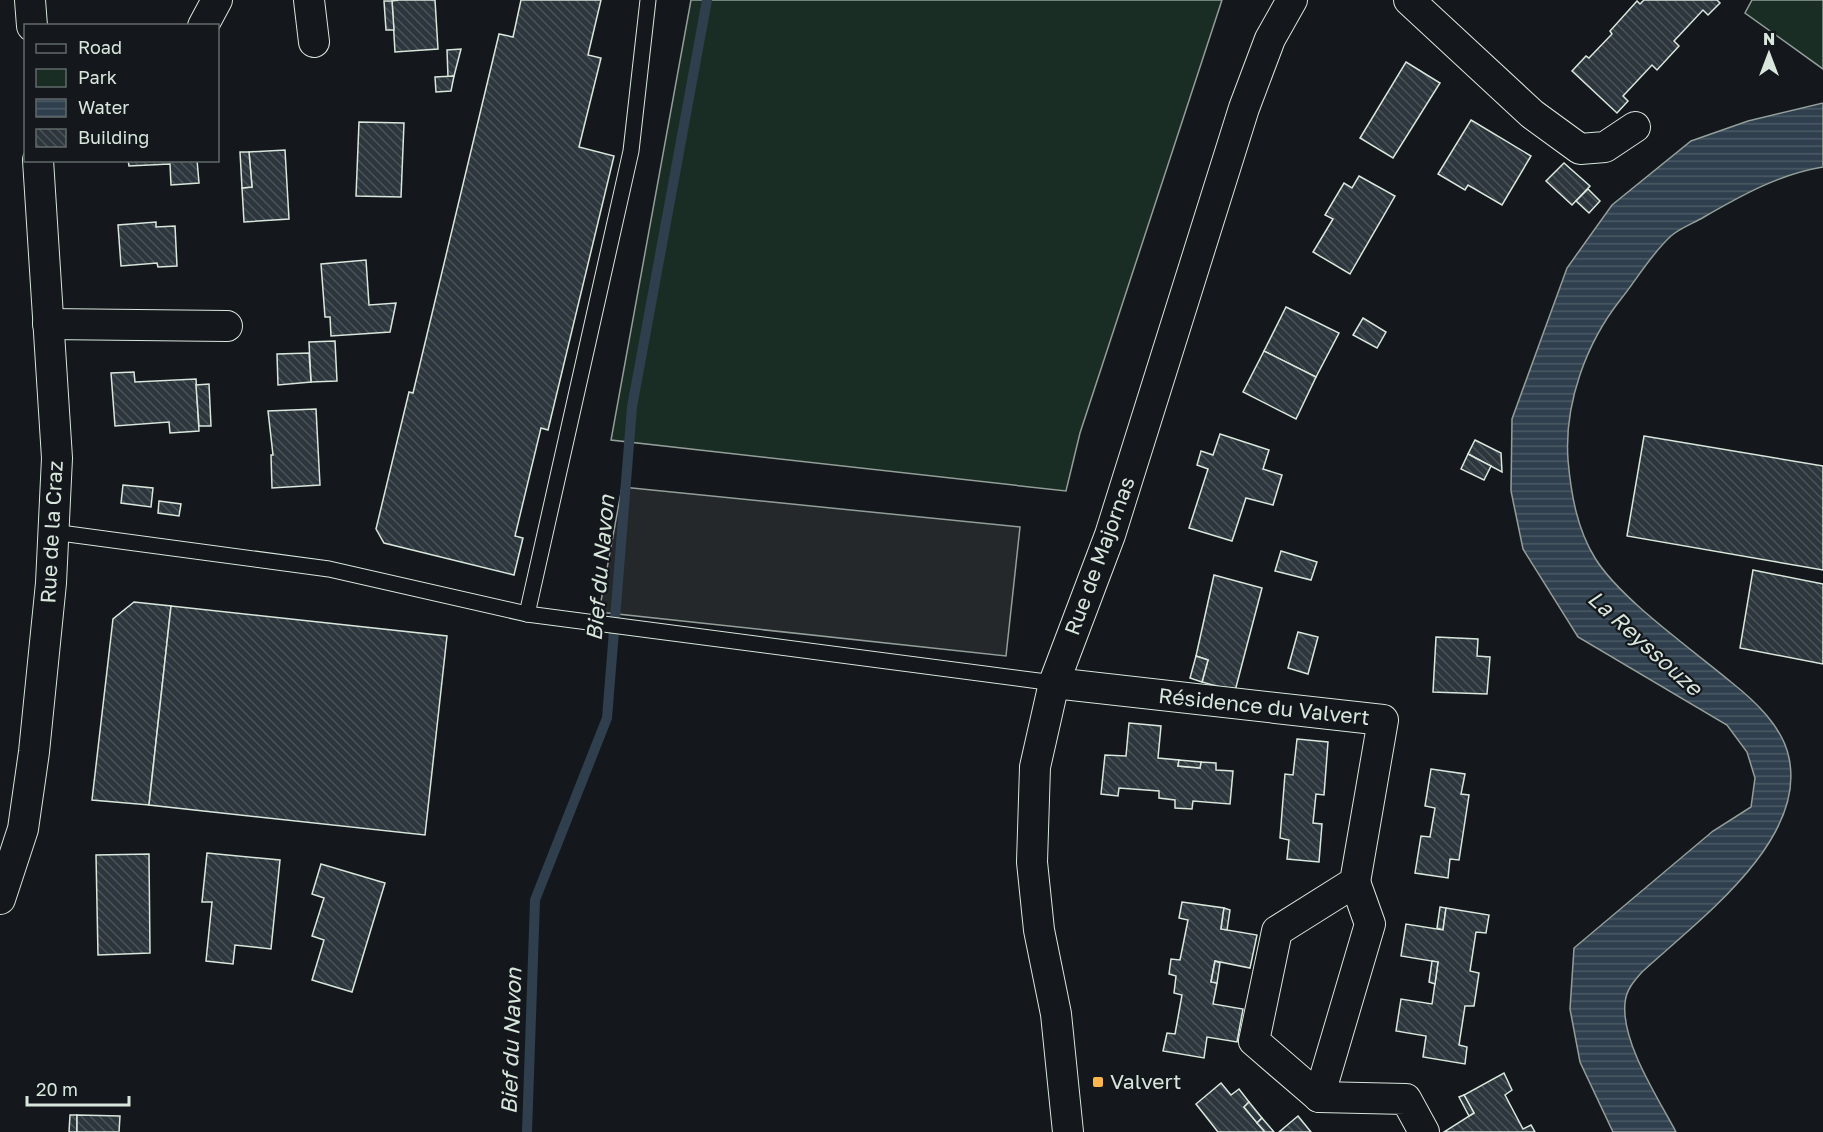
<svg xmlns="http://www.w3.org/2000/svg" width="1823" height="1132" font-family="'Golos Text',sans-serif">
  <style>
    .green { fill: #1a2d24; stroke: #939e99; stroke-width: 1.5 }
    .parking { fill: #24282b; stroke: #939e99; stroke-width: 1.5 }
    .water { fill: url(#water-rules); stroke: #939e99; stroke-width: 1.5 }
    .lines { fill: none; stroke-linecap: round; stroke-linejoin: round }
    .stream { stroke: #2f3f4d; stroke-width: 10 }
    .building { fill: url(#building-back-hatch); stroke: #d8e6dc; stroke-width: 1.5 }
    .lane-casing { stroke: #d8e6dc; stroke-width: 17 }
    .street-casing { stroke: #d8e6dc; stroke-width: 32 }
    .lane { stroke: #14181c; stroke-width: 15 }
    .street { stroke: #14181c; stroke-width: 30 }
    .poi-dot { fill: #ffb74d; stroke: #14181c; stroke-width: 2 }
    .labels { text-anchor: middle; stroke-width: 4.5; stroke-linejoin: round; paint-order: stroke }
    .street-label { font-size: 21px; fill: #d8e6dc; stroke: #14181c }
    .poi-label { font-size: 21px; fill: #d8e6dc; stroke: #14181c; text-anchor: start }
    .water-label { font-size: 22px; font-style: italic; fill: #d8e6dc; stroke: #14181c }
  </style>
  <defs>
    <pattern id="water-rules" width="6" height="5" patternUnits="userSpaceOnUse" patternTransform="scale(1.5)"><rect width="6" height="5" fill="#2f3f4d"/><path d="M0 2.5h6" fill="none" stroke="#4c5b66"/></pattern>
    <pattern id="building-back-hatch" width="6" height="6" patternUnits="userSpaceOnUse" patternTransform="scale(1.5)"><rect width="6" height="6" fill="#2c363c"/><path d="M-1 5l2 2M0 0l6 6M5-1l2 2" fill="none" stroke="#4a5358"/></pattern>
  </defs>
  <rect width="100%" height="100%" fill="#14181c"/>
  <g class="green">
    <polygon points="691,0 1222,0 1080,433 1066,491 611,440"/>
    <polygon points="1752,0 1823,0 1823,69 1745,13"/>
  </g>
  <polygon class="parking" points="622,487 1020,527 1006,656 599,612"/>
  <path class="water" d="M 1823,103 L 1823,167 C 1780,174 1742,195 1704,217 C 1694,223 1680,228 1671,236 C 1652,253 1637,279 1621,299 C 1586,343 1564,404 1568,460 C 1571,494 1577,529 1595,558 C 1620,599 1693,650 1731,682 C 1755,701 1783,727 1789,758 C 1807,842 1696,922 1642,972 C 1634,981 1626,990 1625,1003 C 1621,1042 1658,1098 1676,1132 L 1613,1132 L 1580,1062 L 1570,1009 L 1574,948 L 1713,831 L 1751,807 L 1755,778 L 1747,752 L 1727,725 L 1578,637 L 1523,549 L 1511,491 L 1512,419 L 1567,268 L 1612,205 L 1691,141 L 1748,121 Z"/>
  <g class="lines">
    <polyline class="stream" points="527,1132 535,900 607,718 632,407 707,0"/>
  </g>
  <g class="building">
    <polygon points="399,0 435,0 438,49 395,52 392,1"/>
    <polygon points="521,0 601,0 588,55 601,58 579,147 614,156 548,430 541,428 515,536 523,538 514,575 384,543 376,529 409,392 413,393 499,34 513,37"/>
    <polygon points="1644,0 1717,0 1720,3 1708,15 1703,10 1674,41 1679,46 1657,70 1652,65 1623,96 1628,101 1617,113 1572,71 1586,56 1589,58 1612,34 1610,31 1637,1 1640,4"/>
    <polygon points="384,1 392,1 394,30 386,30"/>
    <polygon points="461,49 454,76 448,77 447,50"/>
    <polygon points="1406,62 1440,83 1393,158 1360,138"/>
    <polygon points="454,76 451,91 436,92 435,77"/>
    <polygon points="1471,120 1531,156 1502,205 1468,185 1465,190 1438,174"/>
    <polygon points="359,122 404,123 401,197 356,196"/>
    <polygon points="285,150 289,219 244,222 242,188 252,187 249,152"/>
    <polygon points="240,152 249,152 252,187 242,188"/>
    <polygon points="128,160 197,160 199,183 171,185 170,164 129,166"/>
    <polygon points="1564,163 1590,186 1572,205 1546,181"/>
    <polygon points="1359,176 1395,196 1350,274 1313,252 1333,219 1325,215 1344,183 1352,188"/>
    <polygon points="1588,189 1600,201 1589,213 1576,201"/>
    <polygon points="156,222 156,227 175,226 177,266 158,267 157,263 121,266 118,225"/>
    <polygon points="366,260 369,305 396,303 390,332 331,336 330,317 325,317 321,264"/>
    <polygon points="1286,307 1339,333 1316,377 1264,351"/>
    <polygon points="1363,318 1386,332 1377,348 1353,335"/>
    <polygon points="335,341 337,381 311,382 309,342"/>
    <polygon points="1264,351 1316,377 1296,419 1243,392"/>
    <polygon points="309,353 311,382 278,385 277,354"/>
    <polygon points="134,372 135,382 196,379 199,431 170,433 169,422 115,426 111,373"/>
    <polygon points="209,384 211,426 199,426 196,385"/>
    <polygon points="316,409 320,485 272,488 271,455 273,455 268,411"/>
    <polygon points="1220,434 1269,450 1263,469 1282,475 1273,505 1246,498 1232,541 1189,528 1208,469 1197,465 1201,451 1213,455"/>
    <polygon points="1644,436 1823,466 1823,570 1627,536"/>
    <polygon points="1475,440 1501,453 1502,472 1468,454"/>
    <polygon points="1468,454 1491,466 1484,480 1461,469"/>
    <polygon points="123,485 153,488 151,507 121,503"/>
    <polygon points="159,501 181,504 179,516 158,513"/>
    <polygon points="1281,551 1317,562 1311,580 1275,571"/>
    <polygon points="1753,570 1823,584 1823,664 1740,648"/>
    <polygon points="1214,575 1262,588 1235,691 1202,682 1208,660 1196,656"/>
    <polygon points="134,602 171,606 149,805 92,800 113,619"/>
    <polygon points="171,606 447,636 425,835 149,805"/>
    <polygon points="1298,632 1318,637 1308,674 1288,668"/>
    <polygon points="1436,637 1478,639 1477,656 1490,657 1487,694 1433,692"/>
    <polygon points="1196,656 1208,660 1202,682 1190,678"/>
    <polygon points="1129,723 1161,726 1158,758 1179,760 1178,766 1200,768 1201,762 1216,763 1216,770 1233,771 1230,804 1193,801 1192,809 1175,808 1175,800 1159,798 1159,791 1119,788 1118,796 1101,794 1105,755 1126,756"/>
    <polygon points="1297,739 1328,742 1324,795 1316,794 1313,823 1322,824 1319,862 1287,859 1289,840 1280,838 1285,774 1293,775"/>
    <polygon points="1179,760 1201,762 1200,768 1178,766"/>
    <polygon points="1431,769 1465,774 1461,794 1469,795 1459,860 1450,859 1448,878 1415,873 1421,836 1430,837 1435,808 1425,806"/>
    <polygon points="207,853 280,860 271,949 235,945 233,964 206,961 212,902 202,902"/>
    <polygon points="149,854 150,953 98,955 96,855"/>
    <polygon points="321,864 385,883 352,992 312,980 324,940 312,936 324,898 312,894"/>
    <polygon points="1182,902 1224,908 1221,929 1257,935 1250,968 1215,961 1211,982 1217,983 1213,1004 1243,1009 1237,1042 1207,1037 1204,1058 1163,1051 1167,1033 1175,1034 1182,995 1174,993 1176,976 1169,974 1171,959 1180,960 1188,920 1179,918"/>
    <polygon points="1440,907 1446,908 1443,930 1437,928"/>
    <polygon points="1224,908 1230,910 1227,930 1221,929"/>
    <polygon points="1446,908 1489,915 1486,933 1476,932 1470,971 1479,973 1474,1006 1465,1006 1459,1045 1467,1047 1465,1064 1423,1057 1426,1036 1396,1031 1401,999 1432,1004 1438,962 1401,956 1406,924 1443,930"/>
    <polygon points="1215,961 1220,963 1217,983 1211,982"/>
    <polygon points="1432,961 1438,962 1435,984 1429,982"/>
    <polygon points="1504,1073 1512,1090 1505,1095 1523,1129 1531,1125 1535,1132 1444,1132 1474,1113 1464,1095"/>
    <polygon points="1221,1083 1231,1095 1239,1089 1249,1102 1244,1107 1265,1132 1218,1132 1196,1104"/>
    <polygon points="1464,1095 1474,1113 1469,1116 1459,1097"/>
    <polygon points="1249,1102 1262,1118 1257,1123 1244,1107"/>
    <polygon points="70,1115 77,1115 77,1132 69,1132"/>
    <polygon points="77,1115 120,1116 119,1132 77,1132"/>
    <polygon points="1298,1116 1311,1132 1279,1132"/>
    <polygon points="1262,1118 1274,1132 1265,1132 1257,1123"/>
  </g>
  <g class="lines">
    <defs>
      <g id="lane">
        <polyline points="53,532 329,569 527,614 1054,683"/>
        <polyline points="527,614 631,151 648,0"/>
      </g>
      <g id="street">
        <polyline points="30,0 32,26"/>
        <polyline points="309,0 314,42"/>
        <polyline points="1409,0 1532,114 1580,149 1605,147 1635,127"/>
        <polyline points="203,26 217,0"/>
        <polyline points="48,324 227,326"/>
        <polyline points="1054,683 1383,720 1355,882 1277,931 1254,1041 1319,1097 1406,1099 1424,1132"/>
        <polyline points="0,899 23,829 34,752 51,583 57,458 38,160"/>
        <polyline points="1319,1097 1370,924 1355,882"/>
        <polyline points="1068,1132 1056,1014 1039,930 1032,862 1035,767 1054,683 1110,535 1244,108 1270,39 1292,0"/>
      </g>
    </defs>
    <use href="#lane" class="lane-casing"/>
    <use href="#street" class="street-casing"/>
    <use href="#lane" class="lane"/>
    <use href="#street" class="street"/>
  </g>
  <rect class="poi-dot" x="1092" y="1076" width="12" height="12" rx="3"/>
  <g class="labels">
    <g class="street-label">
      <text transform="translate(52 532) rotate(-87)" y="7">Rue de la Craz</text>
      <text transform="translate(1100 556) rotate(-70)" y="7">Rue de Majornas</text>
      <text transform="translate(1264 707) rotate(6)" y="7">Résidence du Valvert</text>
    </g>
    <g class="poi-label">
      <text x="1110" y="1089">Valvert</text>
    </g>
    <g class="water-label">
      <text transform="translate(600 568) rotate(-85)" y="8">Bief du Navon</text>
      <text transform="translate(1645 643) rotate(42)" y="8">La Reyssouze</text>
      <text transform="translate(511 1041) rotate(-88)" y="8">Bief du Navon</text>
    </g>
  </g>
  <rect x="24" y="24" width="195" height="138" fill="#14181c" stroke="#626a69" stroke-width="1.5"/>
  <rect x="36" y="44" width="30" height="9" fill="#14181c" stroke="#626a69" stroke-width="1.5"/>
  <text x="78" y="54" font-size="18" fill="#d8e6dc">Road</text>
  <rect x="36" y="69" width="30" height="18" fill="#1a2d24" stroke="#626a69" stroke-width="1.5"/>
  <text x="78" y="84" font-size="18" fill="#d8e6dc">Park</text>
  <rect x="36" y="99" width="30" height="18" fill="url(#water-rules)" stroke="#626a69" stroke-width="1.5"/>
  <text x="78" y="114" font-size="18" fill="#d8e6dc">Water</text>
  <rect x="36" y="129" width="30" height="18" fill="url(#building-back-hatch)" stroke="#626a69" stroke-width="1.5"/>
  <text x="78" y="144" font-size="18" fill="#d8e6dc">Building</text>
  <g transform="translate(1769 54)" stroke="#14181c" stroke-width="4.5" paint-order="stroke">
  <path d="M0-4.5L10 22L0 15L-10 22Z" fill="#d8e6dc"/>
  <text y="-9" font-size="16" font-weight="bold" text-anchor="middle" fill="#d8e6dc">N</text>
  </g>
  <path d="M27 1096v9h102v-9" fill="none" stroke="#d8e6dc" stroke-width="3"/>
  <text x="36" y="1096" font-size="18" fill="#d8e6dc" stroke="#14181c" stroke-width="4.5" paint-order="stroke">20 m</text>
</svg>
